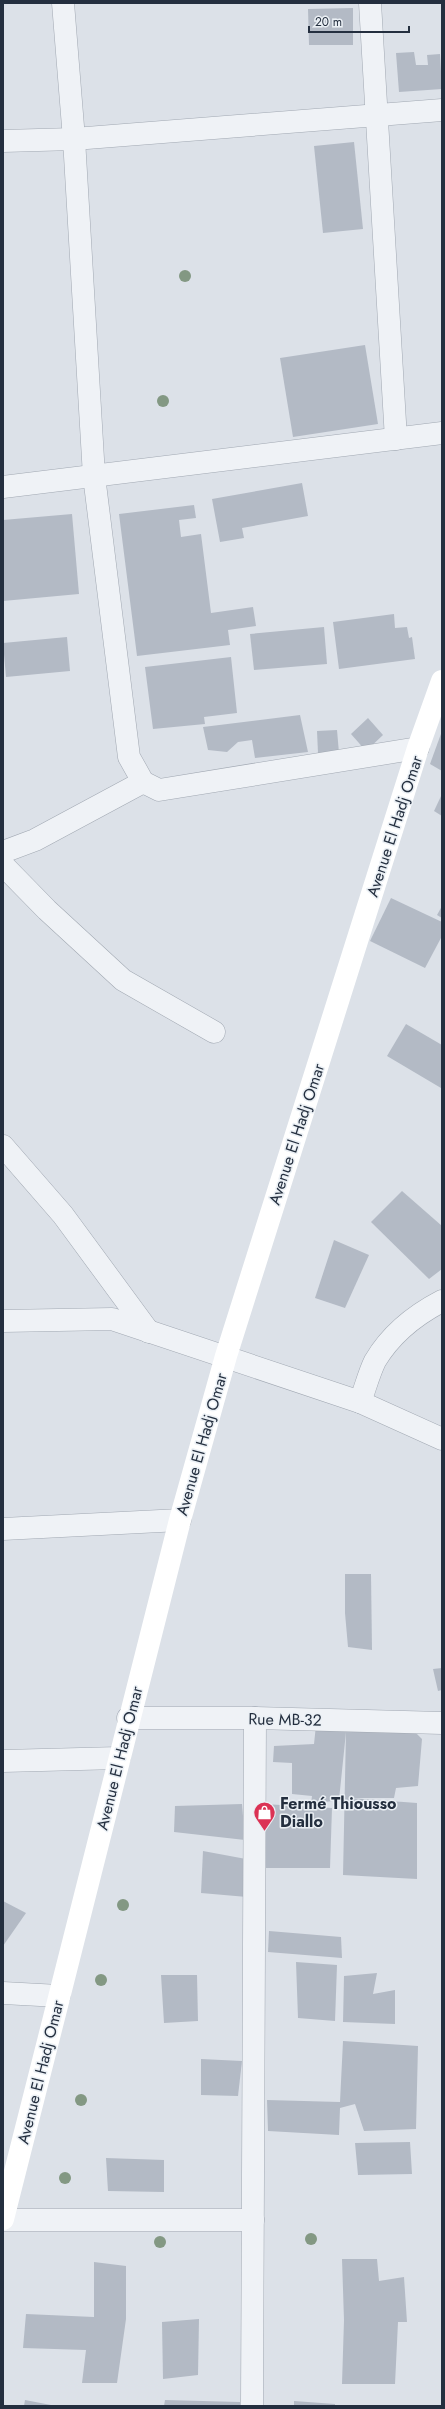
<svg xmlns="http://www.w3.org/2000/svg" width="445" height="2409" font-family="Jost,sans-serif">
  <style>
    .building { fill: #b3bac5 }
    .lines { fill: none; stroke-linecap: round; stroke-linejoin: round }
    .street-casing { stroke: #a1a8b2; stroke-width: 23 }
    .street { stroke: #eff2f6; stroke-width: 22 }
    .secondary { stroke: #fff; stroke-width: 22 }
    .tree { fill: #839883 }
    .labels { text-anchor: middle; stroke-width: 3; stroke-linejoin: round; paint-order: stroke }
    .street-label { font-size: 16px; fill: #242f3f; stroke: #ebf0f5 }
    .poi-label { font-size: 16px; font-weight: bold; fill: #242f3f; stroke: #ebf0f5; text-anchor: start }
  </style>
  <rect width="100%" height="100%" fill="#dce1e8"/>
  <g class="building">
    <polygon points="353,8 353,45 309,45 308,9"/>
    <polygon points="414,52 416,65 428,65 427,55 440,54 442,89 399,92 396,53"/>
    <polygon points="354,142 363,229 323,233 314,146"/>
    <polygon points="365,345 378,424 293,437 280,358"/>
    <polygon points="302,483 308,516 242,528 244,538 220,542 212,499"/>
    <polygon points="194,505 196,518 179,520 181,537 201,534 211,613 253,607 256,626 228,630 230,645 137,656 119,514"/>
    <polygon points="72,514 79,594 3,601 3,520"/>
    <polygon points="394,614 395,628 407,627 409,638 412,637 415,659 339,669 333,622"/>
    <polygon points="324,627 327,664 254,670 250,634"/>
    <polygon points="67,637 70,671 6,677 3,643"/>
    <polygon points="231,657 237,713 204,717 205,724 153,729 145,667"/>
    <polygon points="300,715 308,752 255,758 252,740 238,742 227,752 208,750 203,727"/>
    <polygon points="368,718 383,735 366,751 351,734"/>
    <polygon points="337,730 339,753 318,753 317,731"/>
    <polygon points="442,731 442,771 430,764"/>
    <polygon points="442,794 442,816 434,811"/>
    <polygon points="391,898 442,922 442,936 425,968 370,941"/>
    <polygon points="442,906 442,918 437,915"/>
    <polygon points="406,1024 442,1045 441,1088 387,1056"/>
    <polygon points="402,1191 442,1226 442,1269 429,1279 371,1222"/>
    <polygon points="334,1240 369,1255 345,1308 315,1298"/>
    <polygon points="345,1574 371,1574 372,1650 348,1647 345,1613"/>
    <polygon points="442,1668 442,1690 438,1691 433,1669"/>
    <polygon points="316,1725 412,1729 422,1739 418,1786 396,1788 394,1798 350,1798 417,1803 417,1879 343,1875 346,1732 339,1800 311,1804 312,1796 292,1794 292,1763 273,1762 274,1746 314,1744"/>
    <polygon points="242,1804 245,1840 174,1832 175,1806"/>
    <polygon points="264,1804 332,1808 330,1868 266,1868"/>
    <polygon points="203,1851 246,1859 247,1897 201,1893"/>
    <polygon points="3,1901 26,1913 3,1946"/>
    <polygon points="269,1931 341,1937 342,1958 268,1952"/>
    <polygon points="296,1962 337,1965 335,2021 298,2018"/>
    <polygon points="377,1973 373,1994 395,1990 395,2024 343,2022 344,1976"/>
    <polygon points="161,1975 197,1975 198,2021 164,2023"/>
    <polygon points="343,2041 418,2046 416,2129 364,2131 355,2104 340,2108 339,2135 268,2131 267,2100 340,2102"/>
    <polygon points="201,2059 242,2061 238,2096 201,2095"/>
    <polygon points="410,2142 412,2174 358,2175 355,2143"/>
    <polygon points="106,2158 164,2160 164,2192 108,2191"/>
    <polygon points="342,2259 377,2259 379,2281 404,2277 407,2322 398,2322 395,2384 342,2384 344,2320"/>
    <polygon points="94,2262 126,2266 126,2319 117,2383 82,2383 86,2350 23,2348 26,2314 94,2317"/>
    <polygon points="199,2319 198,2375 163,2379 162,2322"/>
    <polygon points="25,2400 51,2405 51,2406 24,2406"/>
    <polygon points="165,2400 240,2402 240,2406 164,2406"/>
    <polygon points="294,2401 335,2404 335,2406 294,2406"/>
  </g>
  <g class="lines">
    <defs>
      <g id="street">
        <polyline points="63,3 74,139 94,476 129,757 143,782 159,790 418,748"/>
        <polyline points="370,3 396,439"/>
        <polyline points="3,141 74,139 442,110"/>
        <polyline points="3,487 442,433"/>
        <polyline points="3,852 35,840 143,782"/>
        <polyline points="3,865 47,910 123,980 214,1032"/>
        <polyline points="3,1146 63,1215 149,1332"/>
        <path d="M 3,1321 L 112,1319 L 360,1402 C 365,1389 369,1373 375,1361 C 391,1334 415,1315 442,1301"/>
        <polyline points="360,1402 442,1439"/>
        <polyline points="3,1529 180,1520"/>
        <polyline points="128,1718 255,1718 442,1723"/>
        <polyline points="3,1761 119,1758"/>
        <polyline points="3,1993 59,1996"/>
        <polyline points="3,2220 253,2220"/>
        <polyline points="252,2406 255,1718"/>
      </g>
    </defs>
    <use href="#street" class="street-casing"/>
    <use href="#street" class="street"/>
    <polyline class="secondary" points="3,2219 180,1520 226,1356 418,748 442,681"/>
  </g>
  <g class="tree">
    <circle cx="185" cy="276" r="6"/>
    <circle cx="163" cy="401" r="6"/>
    <circle cx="123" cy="1905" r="6"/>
    <circle cx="101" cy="1980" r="6"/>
    <circle cx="81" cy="2100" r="6"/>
    <circle cx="65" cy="2178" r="6"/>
    <circle cx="311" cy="2239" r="6"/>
    <circle cx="160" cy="2242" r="6"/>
  </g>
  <defs>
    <symbol id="shop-pin" viewBox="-11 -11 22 30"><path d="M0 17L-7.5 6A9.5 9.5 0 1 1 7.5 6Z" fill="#db3254" stroke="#ebf0f5"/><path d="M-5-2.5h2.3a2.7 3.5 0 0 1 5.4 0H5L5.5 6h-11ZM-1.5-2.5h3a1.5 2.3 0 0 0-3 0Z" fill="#fff"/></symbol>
  </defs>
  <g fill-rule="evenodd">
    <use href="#shop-pin" x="252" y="1800" width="25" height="34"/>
  </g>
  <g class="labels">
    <g class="street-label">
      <text transform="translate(394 826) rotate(-72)" y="6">Avenue El Hadj Omar</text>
      <text transform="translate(296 1134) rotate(-72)" y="6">Avenue El Hadj Omar</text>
      <text transform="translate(201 1444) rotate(-74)" y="6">Avenue El Hadj Omar</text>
      <text transform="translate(285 1719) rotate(1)" y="6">Rue MB-32</text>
      <text transform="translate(119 1758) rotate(-76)" y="6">Avenue El Hadj Omar</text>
      <text transform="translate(40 2072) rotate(-76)" y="6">Avenue El Hadj Omar</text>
    </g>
    <g class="poi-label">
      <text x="280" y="1809">Fermé Thiousso<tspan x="280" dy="18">Diallo</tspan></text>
    </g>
  </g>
  <rect width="445" height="2409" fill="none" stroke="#242f3f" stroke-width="8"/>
  <path d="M309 26v6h100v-6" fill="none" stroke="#242f3f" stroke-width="2"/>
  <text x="315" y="26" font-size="12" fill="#242f3f" stroke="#ebf0f5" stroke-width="3" paint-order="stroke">20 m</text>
</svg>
